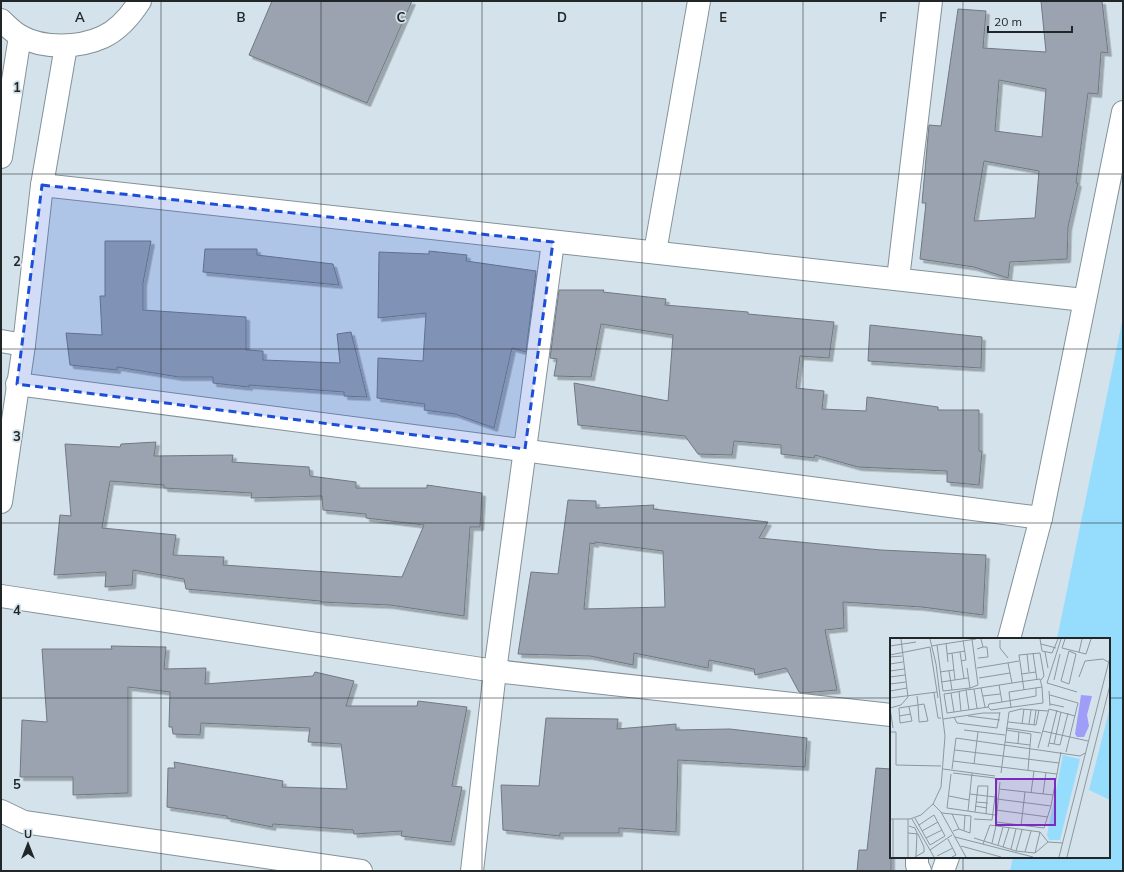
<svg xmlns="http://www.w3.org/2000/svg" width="1124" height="872" font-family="Mulish,sans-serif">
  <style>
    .green { fill: #96dcfc }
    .building { fill: #9aa3af; stroke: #707883; fill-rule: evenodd; filter: url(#shadow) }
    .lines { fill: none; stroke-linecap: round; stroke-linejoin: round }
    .minor-casing { stroke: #839299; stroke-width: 24 }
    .minor { stroke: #fff; stroke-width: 22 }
    .marked { fill: #1d4ed8; fill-opacity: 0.2; stroke: #1d4ed8; stroke-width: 3; stroke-dasharray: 8 5; stroke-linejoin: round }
    .grid { fill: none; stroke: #212629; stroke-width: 1; stroke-opacity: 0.55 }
    .inset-road { fill: none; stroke: #8c979d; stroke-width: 1 }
    .view { fill: #7b2cbf; fill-opacity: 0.15; stroke: #7b2cbf; stroke-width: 2 }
    .inset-edge { fill: none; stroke: #212629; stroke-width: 2 }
    .grid-label { font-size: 13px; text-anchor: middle; font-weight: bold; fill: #212629; stroke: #d4e3eb; stroke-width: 3.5; stroke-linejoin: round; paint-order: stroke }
  </style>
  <defs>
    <filter id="shadow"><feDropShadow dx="3.5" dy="3.5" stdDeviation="0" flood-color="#0004"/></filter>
  </defs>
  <rect width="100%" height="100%" fill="#d4e3eb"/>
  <polygon class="green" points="1123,317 1123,871 1010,871 1013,857 1109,857 1109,639 1057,639"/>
  <g class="building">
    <polygon points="272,1 412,1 367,103 249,55"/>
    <path d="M 1041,1 L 1102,1 L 1108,53 L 1101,52 L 1098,94 L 1088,93 L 1076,183 L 1078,183 L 1068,227 L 1067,259 L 1010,262 L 1008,278 L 974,267 L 920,259 L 926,203 L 922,203 L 929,125 L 941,126 L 958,9 L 986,11 L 983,48 L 1046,52 ZM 999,80 L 1046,89 L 1042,137 L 995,131 ZM 984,161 L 1039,171 L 1035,218 L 974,221 Z"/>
    <polygon points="105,241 151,241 143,283 143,310 246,317 246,350 263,351 263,360 340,363 337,334 351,332 367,397 344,396 344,392 249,385 249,387 213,383 213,377 179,377 117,367 117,370 70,365 66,333 102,335 100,296 105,296"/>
    <polygon points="205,249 257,249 257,255 333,264 339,285 203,272"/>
    <polygon points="429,251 467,255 466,261 536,271 526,352 512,348 494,428 455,414 424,410 425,404 377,398 378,358 423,361 426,313 378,318 379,252 429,254"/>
    <polygon points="559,290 604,290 603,292 666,299 665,305 748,312 748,314 834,322 829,358 800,356 796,388 824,391 822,409 866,411 867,397 938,407 938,410 979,410 979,451 982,451 979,485 947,482 947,471 858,467 815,455 814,458 781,454 781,445 734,441 732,455 698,454 685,436 578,425 574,383 668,401 673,335 601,324 591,377 554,376 557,359 550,358"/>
    <polygon points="870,325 982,337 981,368 868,361"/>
    <path d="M 156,442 L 154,456 L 233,455 L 232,462 L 309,467 L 310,476 L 356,482 L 356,488 L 427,488 L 427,485 L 482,493 L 480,527 L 470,527 L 464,616 L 390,605 L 321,602 L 320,601 L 186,589 L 184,579 L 133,570 L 132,585 L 105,587 L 106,572 L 54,575 L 60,515 L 71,516 L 65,444 L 120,447 L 121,444 ZM 110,481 L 164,485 L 164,488 L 252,493 L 251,498 L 322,496 L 323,510 L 366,514 L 366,518 L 424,525 L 402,577 L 223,565 L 224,557 L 173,555 L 176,535 L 102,528 Z"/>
    <path d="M 568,500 L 596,501 L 596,508 L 654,505 L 653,509 L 768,522 L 759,538 L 881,550 L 986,555 L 983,615 L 922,607 L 843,602 L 844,628 L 825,630 L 837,690 L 802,693 L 799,692 L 786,668 L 755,675 L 754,669 L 709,660 L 708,668 L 634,653 L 633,665 L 590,656 L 518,654 L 531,572 L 558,574 ZM 595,542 L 663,551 L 665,607 L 584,609 L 590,543 L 595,544 Z"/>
    <polygon points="111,646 166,647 164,669 206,668 205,684 313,676 315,672 354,681 346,706 417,706 418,701 467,707 452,786 462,787 451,842 401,836 402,831 354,834 353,830 273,824 272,827 227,818 227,816 167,807 168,768 175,768 174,762 283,781 282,787 347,789 341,744 308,742 310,728 201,723 200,735 173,734 172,727 169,727 170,692 128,687 128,793 73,795 73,777 20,777 22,720 47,722 42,649 112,649"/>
    <polygon points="546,718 618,719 617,729 676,724 676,730 730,729 807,738 805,767 678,760 676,832 619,828 619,833 560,833 560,836 503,830 501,785 539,786"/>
    <polygon points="876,768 891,769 891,871 857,871 859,850 867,850"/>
  </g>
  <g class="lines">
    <defs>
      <g id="minor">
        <path d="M 1,20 C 7,26 13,32 20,36 C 43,49 79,48 103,37 C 118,30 131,15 140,1"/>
        <polyline points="1,157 20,36"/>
        <polyline points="42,185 1084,300"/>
        <polyline points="655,252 699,1"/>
        <polyline points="898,279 931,1"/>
        <polyline points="1,341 24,345"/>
        <polyline points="17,384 1041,518"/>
        <polyline points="1,502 24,345 42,185 66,46"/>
        <polyline points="1,596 495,671 891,715"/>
        <polyline points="1009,639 1041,518 1123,112"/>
        <polyline points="1,811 24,822 361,871"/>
        <polyline points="917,857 917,865 920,871"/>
        <polyline points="472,871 495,671 553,242"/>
        <polyline points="943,871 948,857"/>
      </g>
    </defs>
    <use href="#minor" class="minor-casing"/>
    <use href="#minor" class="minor"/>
  </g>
  <path class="marked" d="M 42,185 L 553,242 L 525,449 L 17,384 Z"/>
  <path class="grid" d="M 161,1 L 161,871M 321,1 L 321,871M 482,1 L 482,871M 642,1 L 642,871M 803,1 L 803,871M 963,1 L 963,639M 1,174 L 1123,174M 1,349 L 1123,349M 1,523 L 1123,523M 1,698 L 891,698M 1109,698 L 1123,698M 963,857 L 963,871"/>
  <g transform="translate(890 638)">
    <rect width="220" height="220" fill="#d4e3eb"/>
    <path d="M 219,73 L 220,74 L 220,162 L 199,152 ZM 173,117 L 190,121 L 170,202 L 159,202 L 157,197 Z" fill="#96dcfc"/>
    <path d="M 191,57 L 202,58 L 197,77 L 199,88 L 194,99 L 187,99 L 185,96 Z" fill="#9f9df8"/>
    <path class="inset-road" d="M 150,1 L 152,13 L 162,15 L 168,1M 171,1 L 157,45 L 187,54M 175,1 L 172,10 L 196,16 L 201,1M 110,2 L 110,10 L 118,20M 56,5 L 58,24M 151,6 L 166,10M 47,7 L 86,1M 0,8 L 26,4M 42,8 L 47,7 L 53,53 L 80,50 L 88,47 L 82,1M 40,9 L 48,60M 87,11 L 93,9 L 91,1M 179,13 L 186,16 L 179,46 L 171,43 ZM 70,14 L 74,41M 155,14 L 158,30M 189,14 L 192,1M 62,15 L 65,42M 143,15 L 147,42M 57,16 L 75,13M 137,16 L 139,34M 0,17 L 40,9M 0,19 L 12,18M 88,20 L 98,19 L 97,9 L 93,9M 71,23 L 76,22 L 73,2M 118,25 L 122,45M 0,26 L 13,24M 77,30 L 80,50M 87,30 L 129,23M 0,33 L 14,31M 59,33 L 62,52M 50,34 L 64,32M 131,36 L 146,34M 0,39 L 15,37M 189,39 L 195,23 L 213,21 L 218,24M 89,40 L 120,35M 164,42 L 170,16M 51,44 L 78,40M 0,46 L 16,44M 109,47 L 112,64 L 146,58 L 146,50M 91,50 L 95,69M 84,51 L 87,70M 76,52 L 79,72M 134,52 L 129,17 L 150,15 L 154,38 L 151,42M 0,53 L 17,50M 69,53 L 71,73M 159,53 L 160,68M 44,55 L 48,80 L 51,80M 61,55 L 64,74 L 98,69 L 101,72 L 153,65 L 152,49 L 150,41 L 122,45 L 84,51 L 76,52 L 61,55 L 54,56 L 57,75 L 64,74M 160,57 L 188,65 L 176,114M 93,58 L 110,56M 0,60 L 47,54M 160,66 L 174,69M 19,69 L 22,83 L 10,85 L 9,71 L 9,70 L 28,67 L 34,66 L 38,83 L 29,84 L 29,83 L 28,67 L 27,58M 98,69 L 99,66 L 112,64M 0,70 L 11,67 L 18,59 L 11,1M 0,70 L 3,90M 121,70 L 119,54 L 152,49M 9,78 L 21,76M 78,78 L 110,82M 64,79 L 67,85 L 107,90 L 110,74M 53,81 L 93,75 L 110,75M 118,84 L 146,87 L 149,72M 132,86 L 134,71M 139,86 L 141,72M 144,87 L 146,72M 116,90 L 151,95M 74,92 L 115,97M 116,92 L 129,94 L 128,105M 153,93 L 198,103M 0,94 L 6,94 L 6,127 L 51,128M 129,94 L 141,96 L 138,132M 115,104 L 140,107M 159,105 L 170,107 L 178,75M 164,106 L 171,74M 158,109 L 167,72M 148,110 L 159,71 L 185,78M 65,112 L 169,125M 63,123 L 167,136M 84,126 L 88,94M 53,131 L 105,138M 62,131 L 66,100 L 190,118 L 195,115M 63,135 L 105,140M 111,135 L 119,74 L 131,71 L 158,73M 61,136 L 57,170 L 105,177M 110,144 L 106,184 L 154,190 L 161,168 L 171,114M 109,151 L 163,157M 141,155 L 144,133M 80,156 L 105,159M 153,156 L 156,134M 59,158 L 79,162M 107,161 L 161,168M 86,164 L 98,165M 43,166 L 51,174 L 76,219M 85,168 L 97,170M 49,172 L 52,175 L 81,178 L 80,195 L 69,191 L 63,193M 106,172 L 158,179M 78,173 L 82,135M 85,174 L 88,148 L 98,148 L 96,176M 62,176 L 69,191M 25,180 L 36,200 L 40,207 L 55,198 L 44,177 L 29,187M 0,181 L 20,181 L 31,177 L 43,166 L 51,149 L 55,98 L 46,26 L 40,1M 3,181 L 3,219M 18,181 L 18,219M 22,181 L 44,219M 84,181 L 102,182 L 107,143M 19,188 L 25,190 L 27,195 L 26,218M 131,188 L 135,154M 32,193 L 48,184M 74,193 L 75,177M 18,195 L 28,196 L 34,209 L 34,214 L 25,219M 65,199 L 143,219M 36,200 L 52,192M 84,200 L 126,213 L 145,215 L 158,204M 58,201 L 66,217 L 62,219M 102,205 L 106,188M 93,206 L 100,187 L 150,194 L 158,204 L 173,205M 108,207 L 113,189M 71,208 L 111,219M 113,209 L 119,190M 121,211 L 126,191M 40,212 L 62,197M 126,213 L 132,192M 135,214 L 141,193M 145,215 L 150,194M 47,218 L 63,210M 169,219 L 220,19M 177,219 L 220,47"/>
    <path class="view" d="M 106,141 L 165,141 L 165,187 L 106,187 Z"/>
    <rect width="220" height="220" class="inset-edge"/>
  </g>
  <g class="grid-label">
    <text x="80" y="22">A</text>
    <text x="241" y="22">B</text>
    <text x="401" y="22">C</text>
    <text x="562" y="22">D</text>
    <text x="723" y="22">E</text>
    <text x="883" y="22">F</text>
    <text x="17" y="92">1</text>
    <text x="17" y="266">2</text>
    <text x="17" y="441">3</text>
    <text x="17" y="615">4</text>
    <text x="17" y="789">5</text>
  </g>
  <rect width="1124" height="872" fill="none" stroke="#212629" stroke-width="4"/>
  <g transform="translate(28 844)" stroke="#d4e3eb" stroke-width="3" paint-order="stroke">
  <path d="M0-3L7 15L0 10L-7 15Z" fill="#212629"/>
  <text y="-6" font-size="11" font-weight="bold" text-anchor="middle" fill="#212629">U</text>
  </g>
  <path d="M988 26v6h84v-6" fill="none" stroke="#212629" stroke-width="2"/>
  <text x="994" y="26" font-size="12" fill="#212629" stroke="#d4e3eb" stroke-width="3" paint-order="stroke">20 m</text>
</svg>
